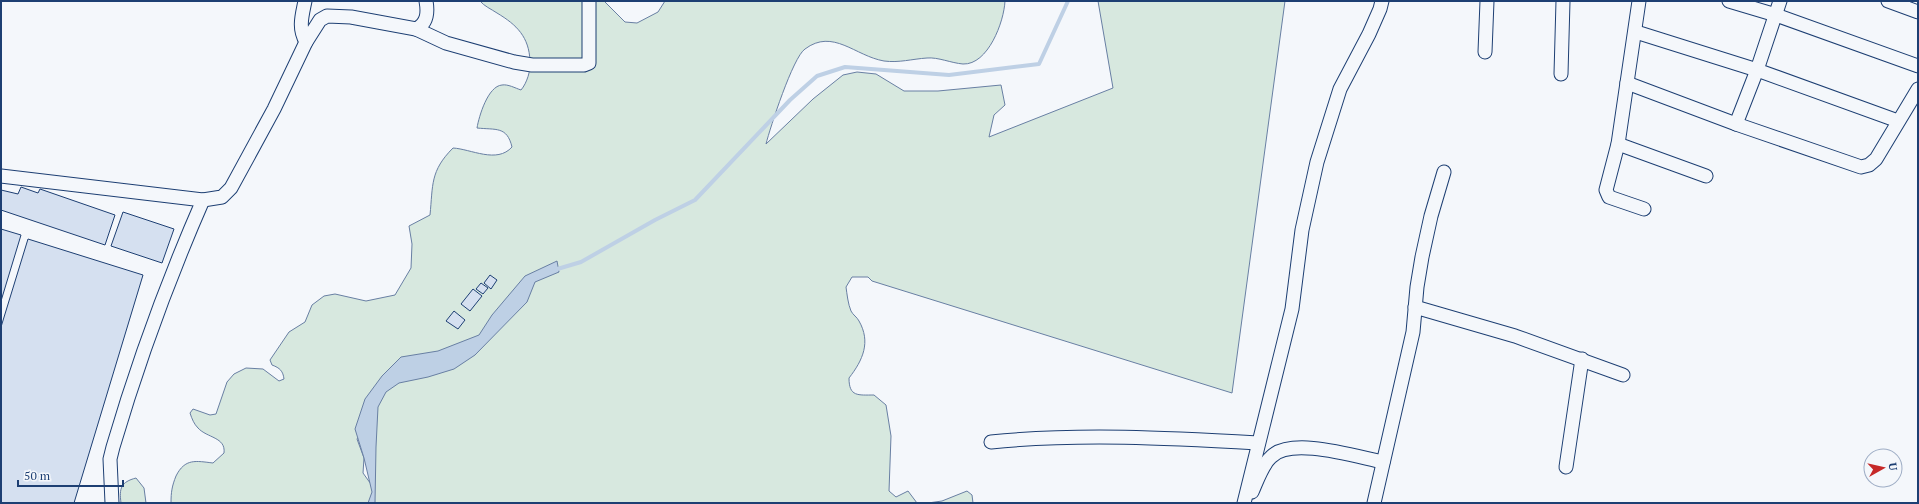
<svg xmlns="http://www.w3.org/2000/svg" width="1919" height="504" font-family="'PT Serif',serif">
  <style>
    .green { fill: #d7e8df; stroke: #687fa3; fill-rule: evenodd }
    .water { fill: #bed0e5; stroke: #687fa3 }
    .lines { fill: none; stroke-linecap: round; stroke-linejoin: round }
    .stream { stroke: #bed0e5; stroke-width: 4 }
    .building { fill: #d5e0f0; stroke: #1d3f73 }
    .street-casing { stroke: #1d3f73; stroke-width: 15 }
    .street { stroke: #f4f7fb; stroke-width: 13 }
  </style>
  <rect width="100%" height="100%" fill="#f4f7fb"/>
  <g class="green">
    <path d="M 480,1 L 604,1 L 625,22 L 637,23 L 658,12 L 665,1 L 1005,1 C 1004,22 988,65 963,64 C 951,63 938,57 927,58 C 912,59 899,63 884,61 C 855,56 833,28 805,49 C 793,57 770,128 766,144 L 813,99 L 843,75 L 857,72 L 876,74 L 904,91 L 938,91 L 1001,85 L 1005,105 L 994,115 L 989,137 L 1113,88 L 1098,1 L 1285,1 L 1232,393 L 872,281 L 868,277 L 852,277 L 846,287 C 847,294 848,304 851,311 C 853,315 857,317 859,321 C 871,342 863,360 849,378 C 849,397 858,395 874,395 L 886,405 L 891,436 L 889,491 L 896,497 L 908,491 L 917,503 L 920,503 L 171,503 C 171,492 172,486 176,476 C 185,458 196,461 213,463 L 224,453 C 226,437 207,438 198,428 C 194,424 192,419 190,413 L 193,409 L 210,415 L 216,414 L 227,382 L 234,374 L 246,368 L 263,369 L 279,381 L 284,379 C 283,371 280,368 272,365 L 270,360 L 289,332 L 305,322 L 312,305 L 324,296 L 335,294 L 366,301 L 395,295 L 411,268 L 412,244 L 409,226 L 430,215 C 433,185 430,171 453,148 C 471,149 497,164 512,147 C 507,126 496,130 477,128 C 479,116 488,86 502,85 C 508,84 515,88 521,90 C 527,83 531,70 530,61 C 529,37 517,25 497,13 C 491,9 484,6 480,1 ZM 365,427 L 373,487 L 363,473 L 364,458 L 357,439 Z"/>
    <path d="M 136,478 L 144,488 L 146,503 L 121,503 C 119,488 121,482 136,478 Z"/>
    <polygon points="967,491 972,495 973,503 928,503 942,501"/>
  </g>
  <polygon class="water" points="557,261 559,272 535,282 527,302 475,355 454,369 428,377 399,383 386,392 378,407 376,447 375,503 368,503 372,492 364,458 355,429 365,399 382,376 401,357 438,351 479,335 492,315 525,276"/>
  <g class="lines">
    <polyline class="stream" points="554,270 581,262 655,220 695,200 790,100 817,76 845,67 949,75 1039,64 1068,1"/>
  </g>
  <g class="building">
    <polygon points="21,187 38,193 40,189 115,215 105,245 1,210 1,190 18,194"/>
    <polygon points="123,212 174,229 162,263 111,246"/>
    <polygon points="1,229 21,235 1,301"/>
    <polygon points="28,239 143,275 74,503 1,503 1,327"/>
    <polygon points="490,275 497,280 491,289 484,283"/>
    <polygon points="481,283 488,288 483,294 476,289"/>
    <polygon points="473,289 482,296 470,311 461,304"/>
    <polygon points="454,311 465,320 458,329 446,321"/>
  </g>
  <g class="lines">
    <defs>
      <g id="street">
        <path d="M 305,1 C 302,16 298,28 306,42"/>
        <polyline points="1639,1 1618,144 1606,190 1609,197 1644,209"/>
        <polyline points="1729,1 1776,15 1918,66"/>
        <polyline points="1888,1 1918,12"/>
        <polyline points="416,29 446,43 514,62 532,65 584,65 589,63 589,1"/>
        <polyline points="1636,32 1757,70 1898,121"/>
        <polyline points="1485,52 1487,1"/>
        <polyline points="1561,74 1563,1"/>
        <polyline points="1627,83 1736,124 1861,167 1869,165 1876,159 1918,89"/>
        <polyline points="1736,124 1757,70 1780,1"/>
        <polyline points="1618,144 1706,176"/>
        <path d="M 1,176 L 203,200 L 222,197 L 231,188 L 274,109 L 306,42 L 320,20 L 327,16 L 351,17 L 416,29 C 428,23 428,12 426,1"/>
        <polyline points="1415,307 1515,336 1623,375"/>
        <path d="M 991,442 C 1080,433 1169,438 1258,443"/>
        <polyline points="1566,467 1582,359"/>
        <path d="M 1252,492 C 1257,481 1262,465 1271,457 C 1291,436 1357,457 1383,462"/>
        <path d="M 112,503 L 110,459 L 113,447 C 138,362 168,280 203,200"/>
        <polyline points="1244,503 1292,309 1302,230 1317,162 1340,89 1369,34 1380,9 1382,1"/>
        <polyline points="1374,503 1413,332 1417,287 1422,257 1431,216 1444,172"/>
      </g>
    </defs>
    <use href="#street" class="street-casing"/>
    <use href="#street" class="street"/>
  </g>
  <rect width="1919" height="504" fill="none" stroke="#1d3f73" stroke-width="4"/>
  <g transform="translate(1883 468) rotate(82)"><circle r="19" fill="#f4f7fb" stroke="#9eadc5"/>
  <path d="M0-3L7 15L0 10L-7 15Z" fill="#c62828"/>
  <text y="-6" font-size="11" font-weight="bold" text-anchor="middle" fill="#1d3f73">U</text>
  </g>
  <path d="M18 480v6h105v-6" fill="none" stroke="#1d3f73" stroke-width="2"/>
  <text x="24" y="480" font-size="12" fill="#1d3f73" stroke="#f4f7fb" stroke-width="3" paint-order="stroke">50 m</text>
</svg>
